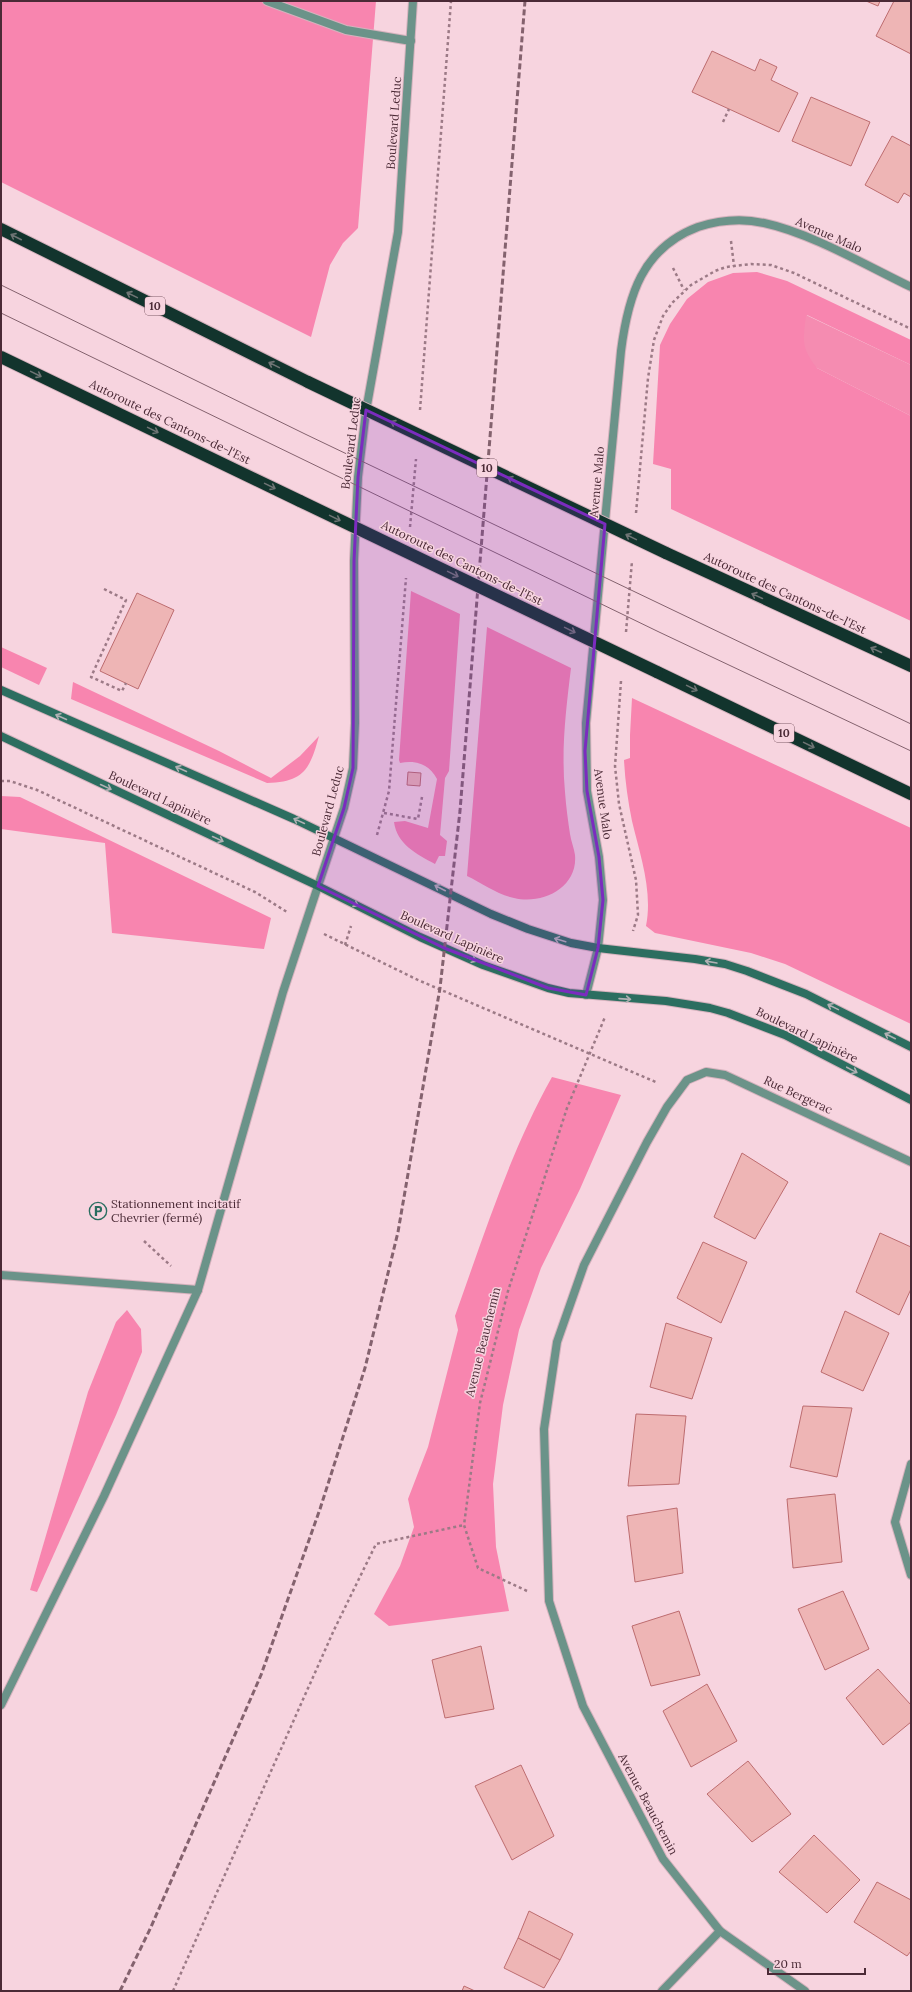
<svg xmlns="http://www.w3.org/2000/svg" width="912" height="1992" font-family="Lora,serif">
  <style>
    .green { fill: #f885af }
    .forest { fill: #f58cb1 }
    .building { fill: #eeb5b5; stroke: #bd6c6f }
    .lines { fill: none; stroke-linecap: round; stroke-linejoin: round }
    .service-casing { stroke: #d5b2bd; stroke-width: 10 }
    .minor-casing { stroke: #d5b2bd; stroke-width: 10 }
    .tertiary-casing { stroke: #d5b2bd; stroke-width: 10 }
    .secondary-casing { stroke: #d5b2bd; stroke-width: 10 }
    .motorway-casing { stroke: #d5b2bd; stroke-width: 14 }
    .path { stroke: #9c7a86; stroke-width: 2.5; stroke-dasharray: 3 3; stroke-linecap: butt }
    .service { stroke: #6b9389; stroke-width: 8 }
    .minor { stroke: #6b9389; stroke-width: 8 }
    .tertiary { stroke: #6b9389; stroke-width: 8 }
    .secondary { stroke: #2c6e60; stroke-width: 8 }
    .motorway { stroke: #12342d; stroke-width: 12 }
    .tram { stroke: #84626e; stroke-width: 1 }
    .rail { stroke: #84626e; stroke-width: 3; stroke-dasharray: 6 3; stroke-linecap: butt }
    .motorway-bridge-casing { stroke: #d5b2bd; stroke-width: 14; stroke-linecap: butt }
    .motorway-bridge { stroke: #12342d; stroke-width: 12 }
    .oneway { stroke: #6e7474 }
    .oneway2 { stroke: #b0b0b3 }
    .marked { fill: #7b2cbf; fill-opacity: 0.2; stroke: #7b2cbf; stroke-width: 3; stroke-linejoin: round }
    .labels { text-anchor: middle; stroke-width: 3; stroke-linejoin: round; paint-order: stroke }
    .shield { fill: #f7d4df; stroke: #7f5d69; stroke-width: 1 }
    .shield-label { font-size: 11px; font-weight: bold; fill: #4b2a36 }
    .street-label { font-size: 12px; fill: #4b2a36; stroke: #f7d4df }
    .poi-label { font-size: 12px; fill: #4b2a36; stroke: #f7d4df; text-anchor: start }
  </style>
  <rect width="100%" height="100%" fill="#f7d4df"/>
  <g class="green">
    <polygon points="1,1 376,1 358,228 343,243 330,265 311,337 1,182"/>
    <polygon points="757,272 787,281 911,340 911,365 807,315 817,368 911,416 911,621 671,509 671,469 653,464 660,345 670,324 687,299 708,282 733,273"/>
    <path d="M 411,591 L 460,614 L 449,771 L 445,778 L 440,835 L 447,841 L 445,856 L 439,856 L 435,864 C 416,854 397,844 394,822 L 405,821 L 428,828 L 437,779 C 429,764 416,760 400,763 L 399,760 Z"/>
    <path d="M 487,627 L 571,668 C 566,709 561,750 565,792 C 566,806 568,821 570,834 C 571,841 574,848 575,855 C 578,888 542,905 514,898 C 498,895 482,883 467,876 Z"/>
    <polygon points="1,647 47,668 39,685 1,667"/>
    <path d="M 73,682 L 219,751 L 271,778 L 300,756 L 319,736 C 310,769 304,782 267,783 L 71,699 Z"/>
    <path d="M 632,698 L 911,828 L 911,1024 L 785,964 L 751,953 L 655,933 L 646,926 C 653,891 640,855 632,821 C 628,801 625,781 624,760 L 630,758 L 630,735 Z"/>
    <polygon points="1,796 20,797 271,918 264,949 112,933 105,843 1,829"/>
    <path d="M 552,1077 L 621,1095 L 580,1189 L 541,1268 L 519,1330 L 503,1405 L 493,1484 L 496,1547 L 509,1611 L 389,1626 L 374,1614 L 400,1566 L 414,1527 L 408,1499 L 428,1447 L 458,1330 L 455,1316 C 484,1235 510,1152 552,1077 Z"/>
    <polygon points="127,1310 141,1329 142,1352 116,1415 37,1592 30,1590 88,1392 116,1322"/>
  </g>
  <path class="forest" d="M 806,315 L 911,365 L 911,416 L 817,368 C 801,348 803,340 806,315 Z"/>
  <g class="building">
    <polygon points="866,1 880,1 878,6"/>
    <polygon points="894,1 911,1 911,54 876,36"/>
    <polygon points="712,51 755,71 760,59 777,67 771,80 798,93 779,132 692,92"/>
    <polygon points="811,97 870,122 851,166 792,141"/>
    <polygon points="892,136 911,146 911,197 904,193 898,203 865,185"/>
    <polygon points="137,593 174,610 138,689 100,671"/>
    <polygon points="408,772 421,773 420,786 407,785"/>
    <polygon points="742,1153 788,1182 755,1239 714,1217"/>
    <polygon points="880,1233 911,1247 911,1289 899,1315 856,1292"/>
    <polygon points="703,1242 747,1262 721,1323 677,1298"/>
    <polygon points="845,1311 889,1333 863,1391 821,1372"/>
    <polygon points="666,1323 712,1338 692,1399 650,1387"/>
    <polygon points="803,1406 852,1408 837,1477 790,1467"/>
    <polygon points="636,1414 686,1416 679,1484 628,1486"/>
    <polygon points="835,1494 842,1562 793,1568 787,1499"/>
    <polygon points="677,1508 683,1573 635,1582 627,1516"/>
    <polygon points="843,1591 869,1649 825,1670 798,1609"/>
    <polygon points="679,1611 700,1675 651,1686 632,1626"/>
    <polygon points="481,1646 494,1709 445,1718 432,1660"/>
    <polygon points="878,1669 911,1705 911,1722 883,1745 846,1698"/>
    <polygon points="707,1684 737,1741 691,1767 663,1711"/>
    <polygon points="748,1761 791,1814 752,1842 707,1794"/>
    <polygon points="521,1765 554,1836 512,1860 475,1786"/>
    <polygon points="814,1835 860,1880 827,1913 779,1872"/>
    <polygon points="877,1882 911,1900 911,1951 907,1956 854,1922"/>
    <polygon points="529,1911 573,1934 560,1960 518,1938"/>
    <polygon points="518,1938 560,1960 544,1988 504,1968"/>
    <polygon points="464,1986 475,1991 462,1991"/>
  </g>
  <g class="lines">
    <defs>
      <g id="service">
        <polyline points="267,1 346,30 411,41"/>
        <polyline points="1,1275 198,1290"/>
        <polyline points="1,1705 104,1496 198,1290 283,992 318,886"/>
      </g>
      <g id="minor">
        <polyline points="911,1464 895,1522 911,1575"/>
        <polyline points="662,1991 720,1931"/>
        <polyline points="805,1991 720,1931 663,1859 583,1706 549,1601 544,1429 557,1342 584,1265 647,1142 667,1107 687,1080 706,1072 725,1075 911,1162"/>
      </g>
      <g id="tertiary">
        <polyline points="318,886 344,808 353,768 355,723 354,561 358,477 366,411 398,232 413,1"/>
        <path d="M 586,995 L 598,948 L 603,900 L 599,857 L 587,791 L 586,723 L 621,351 C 628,296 642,248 698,227 C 720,220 741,218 764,223 C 811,233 867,266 911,287"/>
      </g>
      <g id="secondary">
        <polyline points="1,690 294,819 491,914 528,929 571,943 598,948 695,959 725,964 747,971 806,994 911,1047"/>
        <polyline points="1,736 318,886 420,937 483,965 548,988 569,993 666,1001 710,1008 728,1013 785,1035 911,1100"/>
      </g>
      <g id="motorway">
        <polyline points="1,229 308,382"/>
        <polyline points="1,357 300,501"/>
        <polyline points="666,553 911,666"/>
        <polyline points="657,672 911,794"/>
      </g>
    </defs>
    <use href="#service" class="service-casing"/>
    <use href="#minor" class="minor-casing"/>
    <use href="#tertiary" class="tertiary-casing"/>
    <use href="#secondary" class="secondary-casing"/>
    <use href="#motorway" class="motorway-casing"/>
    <g class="path">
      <polyline points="723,122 729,109"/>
      <polyline points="731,241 734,266"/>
      <polyline points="673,268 684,290"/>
      <polyline points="420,410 451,1"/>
      <polyline points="636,513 648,378 654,340 663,316 672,303 691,285 715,271 726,267 751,264 771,265 794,273 911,329"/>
      <polyline points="410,527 416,459"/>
      <polyline points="104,589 126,600 91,677 122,691 126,683"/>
      <polyline points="626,632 632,561"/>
      <polyline points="621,681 615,766 619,804 636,880 638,915 633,931"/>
      <polyline points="1,781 10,781 37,790 255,892 287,912"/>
      <polyline points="384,813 418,819 422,797"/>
      <polyline points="377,835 389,791 406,578"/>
      <polyline points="324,934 418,980 658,1083"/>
      <polyline points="345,945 351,926"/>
      <polyline points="144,1241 171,1266"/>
      <polyline points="527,1591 478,1568 464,1525 480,1403 508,1291 567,1108 605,1017"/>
      <polyline points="173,1991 334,1630 376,1544 464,1525"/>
    </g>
    <use href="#service" class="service"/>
    <use href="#minor" class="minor"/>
    <use href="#tertiary" class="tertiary"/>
    <use href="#secondary" class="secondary"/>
    <use href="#motorway" class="motorway"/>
    <g class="tram">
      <polyline points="1,285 305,434 911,724"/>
      <polyline points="1,313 659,632 911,751"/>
    </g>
    <polyline class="rail" points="120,1991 151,1927 261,1675 320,1509 365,1368 398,1232 440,988 460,811 525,1"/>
    <defs>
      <g id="motorway-bridge">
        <polyline points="308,382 666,553"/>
        <polyline points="300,501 657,672"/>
      </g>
    </defs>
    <use href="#motorway-bridge" class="motorway-bridge-casing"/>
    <use href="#motorway-bridge" class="motorway-bridge"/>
  </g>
  <defs><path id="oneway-shaft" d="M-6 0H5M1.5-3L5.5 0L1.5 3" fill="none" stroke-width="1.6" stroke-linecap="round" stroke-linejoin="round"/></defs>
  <g class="oneway">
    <use href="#oneway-shaft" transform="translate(16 237) rotate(-153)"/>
    <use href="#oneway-shaft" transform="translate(132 295) rotate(-154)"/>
    <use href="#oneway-shaft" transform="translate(274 365) rotate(-154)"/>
    <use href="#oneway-shaft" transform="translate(36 374) rotate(26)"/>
    <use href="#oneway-shaft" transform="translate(396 424) rotate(-154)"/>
    <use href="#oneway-shaft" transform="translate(153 430) rotate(26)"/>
    <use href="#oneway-shaft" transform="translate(513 480) rotate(-154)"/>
    <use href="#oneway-shaft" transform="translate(270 486) rotate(26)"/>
    <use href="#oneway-shaft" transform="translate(335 518) rotate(26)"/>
    <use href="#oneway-shaft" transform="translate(631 537) rotate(-154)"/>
    <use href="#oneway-shaft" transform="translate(453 574) rotate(26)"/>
    <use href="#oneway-shaft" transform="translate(757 596) rotate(-155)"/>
    <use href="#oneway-shaft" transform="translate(570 630) rotate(26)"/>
    <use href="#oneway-shaft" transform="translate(876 650) rotate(-155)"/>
    <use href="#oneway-shaft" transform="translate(692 688) rotate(26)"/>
    <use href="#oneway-shaft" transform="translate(809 745) rotate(26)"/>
  </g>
  <g class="oneway2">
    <use href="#oneway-shaft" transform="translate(61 717) rotate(-156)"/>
    <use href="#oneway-shaft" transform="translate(181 769) rotate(-156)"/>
    <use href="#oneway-shaft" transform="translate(106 787) rotate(25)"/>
    <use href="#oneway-shaft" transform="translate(299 821) rotate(-155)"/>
    <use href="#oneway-shaft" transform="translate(218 839) rotate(25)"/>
    <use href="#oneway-shaft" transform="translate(440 888) rotate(-153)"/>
    <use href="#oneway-shaft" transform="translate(353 903) rotate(27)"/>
    <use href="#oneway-shaft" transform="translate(560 940) rotate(-163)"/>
    <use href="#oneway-shaft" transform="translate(471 959) rotate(23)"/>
    <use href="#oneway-shaft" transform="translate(711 962) rotate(-170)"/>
    <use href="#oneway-shaft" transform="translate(625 999) rotate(4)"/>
    <use href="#oneway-shaft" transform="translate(833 1007) rotate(-154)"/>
    <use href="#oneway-shaft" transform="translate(890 1036) rotate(-153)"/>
    <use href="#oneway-shaft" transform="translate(852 1070) rotate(28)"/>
  </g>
  <path class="marked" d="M 366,410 L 605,524 L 585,751 L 587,791 L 599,857 L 603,900 L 598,948 L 586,995 L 548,988 L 444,948 L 318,886 L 344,808 L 353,768 L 354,561 L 358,477 Z"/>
  <defs>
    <symbol id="parking-ring" viewBox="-11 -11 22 22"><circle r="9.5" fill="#f7d4df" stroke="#296d60" stroke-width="1.5"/><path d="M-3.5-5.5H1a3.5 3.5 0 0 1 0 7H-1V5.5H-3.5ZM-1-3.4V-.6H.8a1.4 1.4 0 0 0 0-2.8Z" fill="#296d60"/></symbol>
  </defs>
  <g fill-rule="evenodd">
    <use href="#parking-ring" x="88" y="1201" width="20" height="20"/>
  </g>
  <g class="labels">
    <g class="shield">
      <rect x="145" y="297" width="20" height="18" rx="3"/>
      <rect x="477" y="459" width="20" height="18" rx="3"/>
      <rect x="774" y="724" width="20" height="18" rx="3"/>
    </g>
    <g class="shield-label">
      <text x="155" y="310">10</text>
      <text x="487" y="472">10</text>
      <text x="784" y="737">10</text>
    </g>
    <g class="street-label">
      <text transform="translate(394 123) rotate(-86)" y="4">Boulevard Leduc</text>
      <text transform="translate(829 235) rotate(24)" y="4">Avenue Malo</text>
      <text transform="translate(170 422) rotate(26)" y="4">Autoroute des Cantons-de-l'Est</text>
      <text transform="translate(351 443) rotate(-83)" y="4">Boulevard Leduc</text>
      <text transform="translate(597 482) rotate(-85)" y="4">Avenue Malo</text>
      <text transform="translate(462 563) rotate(26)" y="4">Autoroute des Cantons-de-l'Est</text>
      <text transform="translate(785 593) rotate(25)" y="4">Autoroute des Cantons-de-l'Est</text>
      <text transform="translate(160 798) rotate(25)" y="4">Boulevard Lapinière</text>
      <text transform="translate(603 804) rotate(82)" y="4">Avenue Malo</text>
      <text transform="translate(328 811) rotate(-75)" y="4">Boulevard Leduc</text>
      <text transform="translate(452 937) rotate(24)" y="4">Boulevard Lapinière</text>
      <text transform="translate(807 1035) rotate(26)" y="4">Boulevard Lapinière</text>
      <text transform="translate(798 1095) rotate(25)" y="4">Rue Bergerac</text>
      <text transform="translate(483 1342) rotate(-76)" y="4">Avenue Beauchemin</text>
      <text transform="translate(648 1804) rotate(62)" y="4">Avenue Beauchemin</text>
    </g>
    <g class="poi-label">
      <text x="111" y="1208">Stationnement incitatif<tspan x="111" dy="14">Chevrier (fermé)</tspan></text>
    </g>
  </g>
  <rect width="912" height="1992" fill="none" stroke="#4b2a36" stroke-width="4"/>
  <path d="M768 1968v6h97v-6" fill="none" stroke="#4b2a36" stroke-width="2"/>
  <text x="774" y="1968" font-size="12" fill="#4b2a36" stroke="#f7d4df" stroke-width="3" paint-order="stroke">20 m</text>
</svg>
